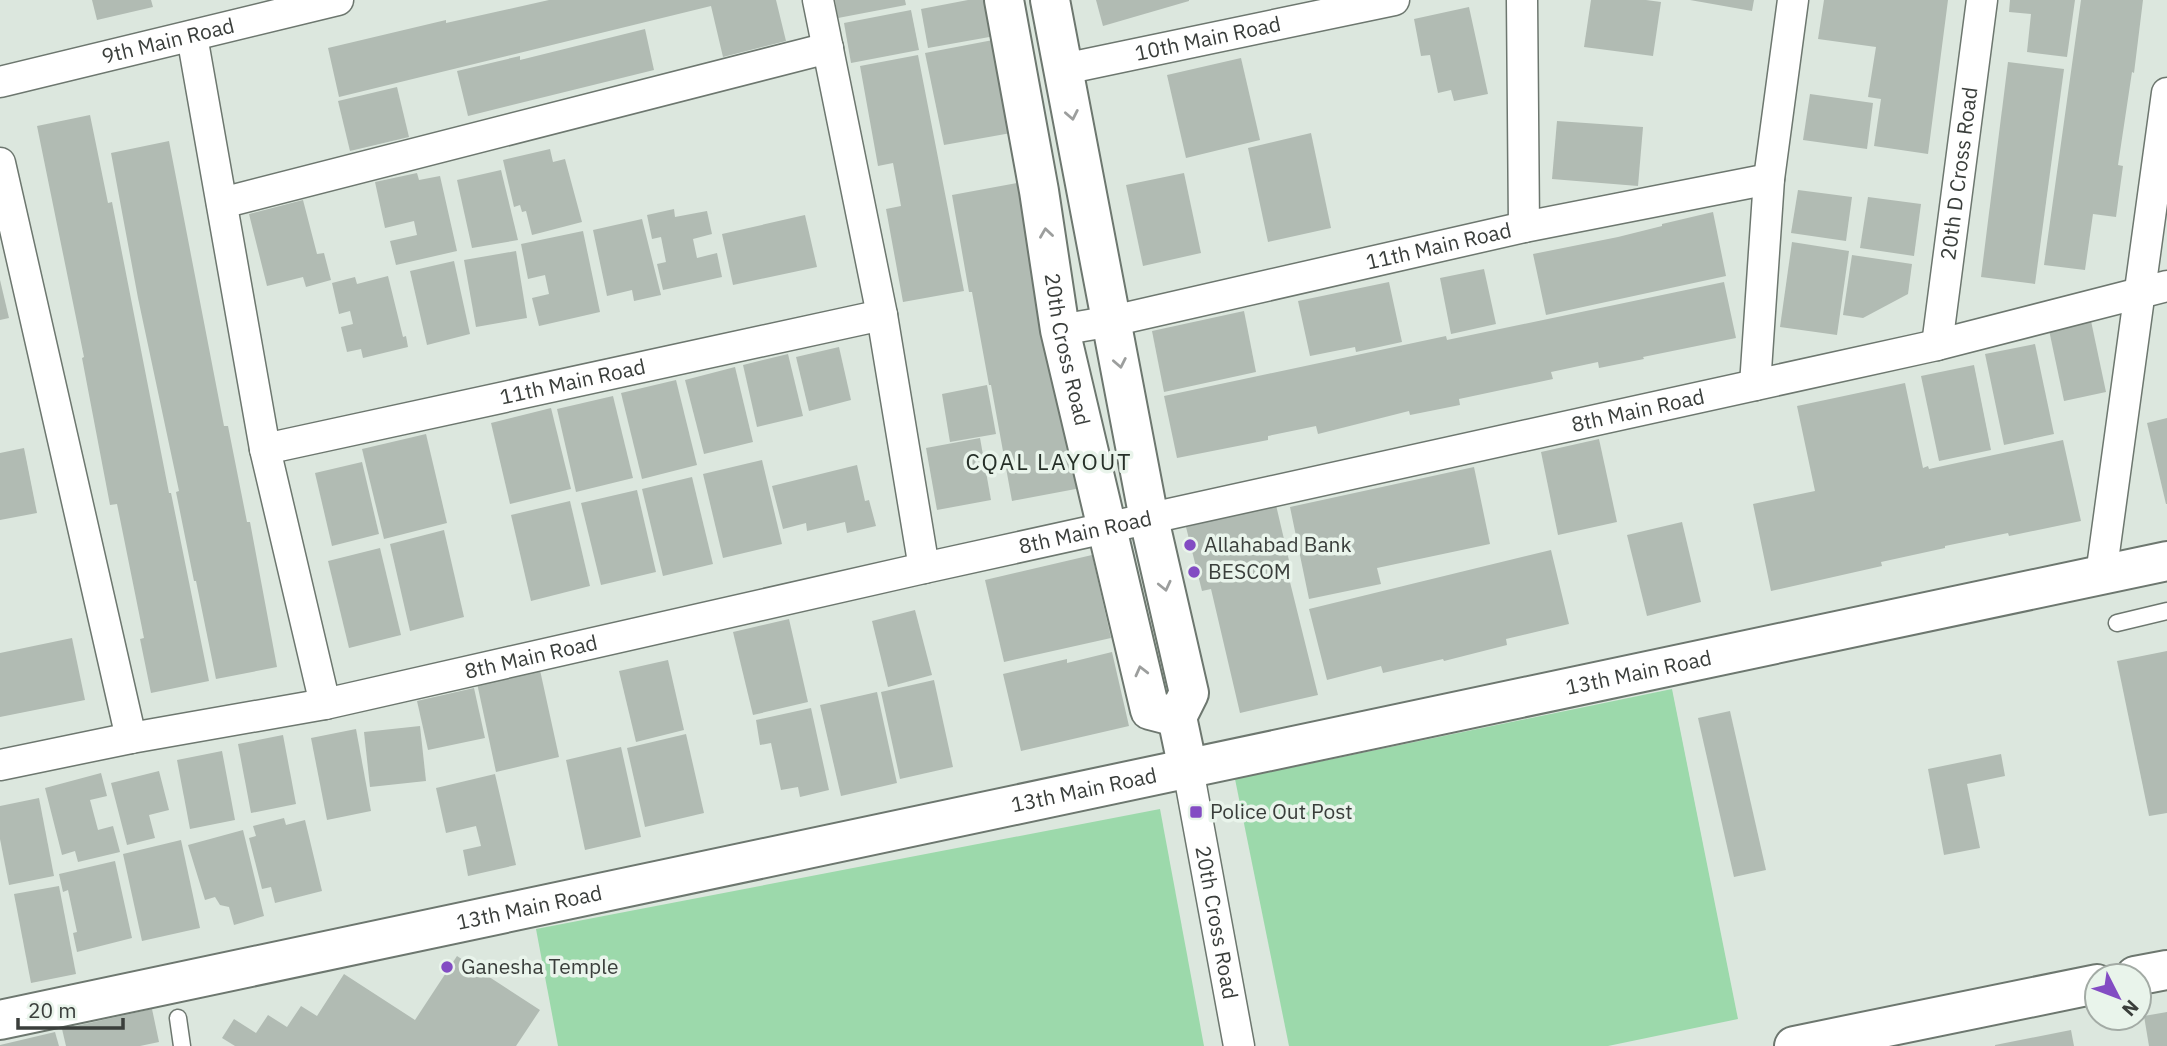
<svg xmlns="http://www.w3.org/2000/svg" width="2167" height="1046" font-family="'IBM Plex Sans',sans-serif">
  <style>
    .green { fill: #9cd9ab }
    .building { fill: #b1bbb3 }
    .lines { fill: none; stroke-linecap: round; stroke-linejoin: round }
    .lane-casing { stroke: #6d776f; stroke-width: 19 }
    .street-casing { stroke: #6d776f; stroke-width: 33 }
    .secondary-casing { stroke: #6d776f; stroke-width: 42 }
    .lane { stroke: #fff; stroke-width: 16 }
    .street { stroke: #fff; stroke-width: 30 }
    .secondary { stroke: #fff; stroke-width: 38 }
    .oneway { stroke: #9c9e9d }
    .poi-dot { fill: #834cc3; stroke: #e9f4eb; stroke-width: 2.5 }
    .labels { text-anchor: middle; stroke-width: 7; stroke-linejoin: round; paint-order: stroke }
    .street-label { font-size: 21px; fill: #3a3e3b; stroke: #e9f4eb }
    .poi-label { font-size: 21px; fill: #3a3e3b; stroke: #e9f4eb; text-anchor: start }
    .neighbourhood-label { font-size: 23px; letter-spacing: 2px; fill: #262f28; stroke: #e9f4eb }
  </style>
  <rect width="100%" height="100%" fill="#dce7de"/>
  <g class="green">
    <polygon points="1672,689 1738,1019 1608,1046 1289,1046 1235,779"/>
    <polygon points="1160,809 1204,1046 558,1046 536,929"/>
  </g>
  <g class="building">
    <polygon points="92,0 151,0 153,7 97,20"/>
    <polygon points="549,0 776,0 786,41 723,57 711,6 339,97 328,48 446,20 446,23"/>
    <polygon points="835,0 905,0 906,5 838,18"/>
    <polygon points="968,0 989,0 995,36 928,48 921,9"/>
    <polygon points="1096,0 1189,0 1189,1 1103,26"/>
    <polygon points="1591,0 1646,0 1661,2 1653,56 1584,47"/>
    <polygon points="1690,0 1754,0 1752,11"/>
    <polygon points="1824,0 1948,0 1928,154 1874,146 1881,99 1868,97 1876,47 1818,39"/>
    <polygon points="2010,0 2075,0 2067,57 2027,52 2031,14 2009,12"/>
    <polygon points="2081,0 2143,0 2134,73 2132,72 2118,165 2123,166 2116,217 2093,214 2085,270 2044,265"/>
    <polygon points="1469,7 1488,94 1454,101 1451,90 1438,93 1430,55 1421,56 1414,19"/>
    <polygon points="911,10 919,50 851,63 844,23"/>
    <polygon points="645,29 654,70 468,116 457,71 520,56 520,60"/>
    <polygon points="993,40 1011,133 944,145 925,53"/>
    <polygon points="918,55 964,291 903,302 886,209 901,206 893,163 878,166 860,66"/>
    <polygon points="1241,58 1260,140 1186,158 1167,75"/>
    <polygon points="2008,62 2064,69 2035,284 1981,277"/>
    <polygon points="397,87 409,137 350,151 338,101"/>
    <polygon points="1810,94 1873,103 1867,149 1803,140"/>
    <polygon points="90,115 108,203 112,202 169,493 171,493 209,681 151,693 140,639 144,638 117,504 110,505 82,358 84,357 37,126"/>
    <polygon points="1557,121 1643,127 1638,186 1552,179"/>
    <polygon points="1311,133 1331,228 1268,242 1248,148"/>
    <polygon points="169,141 224,426 228,426 247,522 250,522 277,667 216,679 196,581 194,581 176,492 179,491 138,298 111,153"/>
    <polygon points="550,149 553,162 565,159 582,222 532,235 526,211 522,212 520,205 514,207 503,160"/>
    <polygon points="501,170 518,240 472,248 457,180"/>
    <polygon points="417,173 419,180 440,176 457,251 396,265 390,241 417,235 414,221 385,228 375,182"/>
    <polygon points="1184,173 1201,253 1143,266 1126,185"/>
    <polygon points="1017,183 1081,488 1012,501 991,385 989,385 972,292 969,292 952,195"/>
    <polygon points="1798,190 1852,197 1846,241 1791,233"/>
    <polygon points="1868,197 1921,204 1914,256 1860,248"/>
    <polygon points="303,200 317,254 324,253 331,280 306,287 303,277 267,286 249,214"/>
    <polygon points="674,209 675,217 707,211 712,234 693,239 697,258 717,253 722,277 663,290 657,264 666,262 661,237 652,239 647,215"/>
    <polygon points="1713,212 1726,276 1546,315 1533,254 1618,237 1662,226 1662,224"/>
    <polygon points="805,215 817,267 733,285 722,234"/>
    <polygon points="642,219 661,295 634,301 632,290 607,296 593,230"/>
    <polygon points="583,231 600,312 539,326 532,298 549,294 545,275 528,279 521,244"/>
    <polygon points="1792,242 1849,251 1837,335 1780,327"/>
    <polygon points="516,251 527,318 476,327 464,260"/>
    <polygon points="1852,255 1912,264 1908,294 1863,318 1843,315"/>
    <polygon points="454,261 470,334 427,345 410,271"/>
    <polygon points="1484,269 1496,324 1451,334 1440,278"/>
    <polygon points="388,276 403,337 406,336 408,347 363,358 361,349 347,352 341,327 353,324 350,311 339,314 332,283 355,277 357,284"/>
    <polygon points="0,280 9,318 0,320"/>
    <polygon points="1389,282 1402,342 1356,352 1355,347 1310,356 1298,301"/>
    <polygon points="1724,282 1736,338 1643,357 1644,359 1599,368 1598,362 1551,372 1553,379 1459,399 1460,405 1410,415 1409,411 1318,434 1316,426 1268,436 1268,440 1177,458 1164,396 1446,336 1447,340"/>
    <polygon points="1244,311 1256,372 1164,392 1152,331"/>
    <polygon points="2091,321 2106,392 2064,401 2049,330"/>
    <polygon points="2035,344 2054,434 2004,445 1985,354"/>
    <polygon points="839,347 851,400 809,411 796,357"/>
    <polygon points="788,354 803,416 757,427 743,365"/>
    <polygon points="1974,365 1991,450 1939,461 1921,376"/>
    <polygon points="735,367 753,442 704,454 685,380"/>
    <polygon points="676,380 697,465 642,479 621,393"/>
    <polygon points="1905,383 1923,468 1928,466 1929,469 2063,440 2081,521 2009,536 2008,533 1945,546 1945,548 1881,562 1882,566 1771,591 1753,504 1815,491 1797,406"/>
    <polygon points="987,385 996,434 950,442 942,394"/>
    <polygon points="613,396 633,478 576,492 557,409"/>
    <polygon points="551,408 571,489 510,504 491,423"/>
    <polygon points="2167,418 2167,504 2166,504 2147,423"/>
    <polygon points="426,434 447,523 384,539 362,449"/>
    <polygon points="980,438 991,500 937,510 926,448"/>
    <polygon points="1599,439 1617,522 1558,535 1541,452"/>
    <polygon points="24,448 37,513 0,520 0,453"/>
    <polygon points="762,460 782,544 723,558 703,474"/>
    <polygon points="362,462 379,534 332,546 315,473"/>
    <polygon points="857,465 865,501 869,500 876,526 847,533 845,522 807,531 806,523 783,529 772,486"/>
    <polygon points="1474,467 1490,544 1377,568 1381,584 1309,599 1290,507"/>
    <polygon points="692,477 713,564 663,576 642,489"/>
    <polygon points="637,490 656,572 601,585 581,503"/>
    <polygon points="570,501 590,586 531,601 511,515"/>
    <polygon points="1276,505 1291,569 1287,570 1318,695 1240,713 1211,589 1202,591 1186,527"/>
    <polygon points="1682,522 1701,602 1647,616 1627,535"/>
    <polygon points="444,530 464,617 410,631 390,544"/>
    <polygon points="380,548 401,635 349,648 328,561"/>
    <polygon points="1551,550 1569,624 1506,639 1507,645 1444,661 1443,659 1383,673 1381,666 1327,680 1309,609"/>
    <polygon points="1092,555 1111,638 1004,662 985,580"/>
    <polygon points="915,610 932,675 888,687 872,621"/>
    <polygon points="789,619 808,702 753,715 733,632"/>
    <polygon points="72,638 85,700 0,717 0,653"/>
    <polygon points="2167,651 2167,813 2149,816 2117,661"/>
    <polygon points="1112,652 1129,726 1021,751 1003,674 1067,659 1067,663"/>
    <polygon points="668,660 684,730 636,742 619,671"/>
    <polygon points="540,670 559,757 496,772 477,683"/>
    <polygon points="934,680 953,767 900,779 881,692"/>
    <polygon points="474,688 485,738 428,750 417,701"/>
    <polygon points="877,692 897,783 841,796 820,705"/>
    <polygon points="811,708 829,790 800,797 798,787 781,790 771,743 760,745 756,720"/>
    <polygon points="1730,711 1766,870 1734,877 1698,718"/>
    <polygon points="420,726 426,781 370,787 364,732"/>
    <polygon points="356,729 371,811 327,820 311,738"/>
    <polygon points="686,734 704,813 645,827 627,748"/>
    <polygon points="283,735 296,804 251,813 238,744"/>
    <polygon points="621,747 641,837 585,850 566,760"/>
    <polygon points="222,751 235,820 190,829 177,760"/>
    <polygon points="2001,754 2005,776 1967,784 1980,848 1944,855 1928,769"/>
    <polygon points="159,771 169,810 149,815 155,838 127,845 111,783"/>
    <polygon points="101,773 107,796 90,800 98,830 113,826 120,852 78,862 75,851 62,855 45,788"/>
    <polygon points="495,774 516,865 468,876 463,850 481,846 476,826 446,833 436,788"/>
    <polygon points="39,798 54,876 9,885 0,839 0,806"/>
    <polygon points="284,818 286,825 305,820 322,891 275,903 271,887 262,889 249,838 256,836 253,826"/>
    <polygon points="243,830 264,916 234,925 229,907 220,905 215,897 205,900 188,845"/>
    <polygon points="181,840 200,928 142,941 123,854"/>
    <polygon points="115,861 132,938 77,952 73,933 77,932 68,890 63,892 59,874"/>
    <polygon points="59,886 76,974 31,983 14,894"/>
    <polygon points="457,956 540,1010 516,1046 235,1046 222,1038 234,1019 256,1033 268,1015 287,1027 301,1006 317,1016 344,974 415,1020"/>
    <polygon points="152,1009 159,1042 140,1046 66,1046 62,1029"/>
    <polygon points="2167,1012 2167,1046 2149,1046 2144,1016"/>
    <polygon points="2071,1030 2074,1046 1995,1046 1995,1045"/>
    <polygon points="55,1032 59,1046 0,1046 0,1045"/>
  </g>
  <g class="lines">
    <defs>
      <g id="lane">
        <polyline points="2117,623 2167,611"/>
        <polyline points="178,1018 182,1046"/>
      </g>
      <g id="street">
        <polyline points="818,0 882,315 924,568"/>
        <polyline points="1522,0 1524,227"/>
        <polyline points="192,36 265,449 325,704"/>
        <path id="s1" d="M 1064,69 L 1394,0"/>
        <path id="s2" d="M 0,82 L 338,0"/>
        <polyline points="0,163 131,738"/>
        <polyline points="222,203 828,48"/>
        <path id="s3" d="M 1060,330 L 1112,321 L 1524,227 L 1769,179"/>
        <path id="s4" d="M 1937,345 L 1982,0"/>
        <polyline points="1755,385 1769,179 1793,0"/>
        <path id="s5" d="M 265,449 L 882,315"/>
        <polyline points="2101,575 2167,93"/>
        <path id="s6" d="M 0,765 L 131,738 L 325,704 L 924,568 L 1937,345 L 2167,286"/>
        <path id="s7" d="M 1188,769 L 1239,1046"/>
      </g>
      <g id="secondary">
        <path id="s8" d="M 1004,0 L 1039,191 L 1060,330 L 1150,710 L 1177,717"/>
        <polyline points="1050,0 1149,519 1189,693 1177,717 1188,769"/>
        <polyline points="2135,976 2167,970"/>
        <path id="s9" d="M 0,1020 L 2167,561"/>
        <polyline points="1794,1046 2097,984"/>
      </g>
    </defs>
    <use href="#lane" class="lane-casing"/>
    <use href="#street" class="street-casing"/>
    <use href="#secondary" class="secondary-casing"/>
    <use href="#lane" class="lane"/>
    <use href="#street" class="street"/>
    <use href="#secondary" class="secondary"/>
  </g>
  <defs><path id="oneway-chevron" d="M-2-3.5L2.5 0L-2 3.5" fill="none" stroke-width="1.6" stroke-linecap="round" stroke-linejoin="round" transform="scale(1.75)"/></defs>
  <g class="oneway">
    <use href="#oneway-chevron" transform="translate(1072 115) rotate(79)"/>
    <use href="#oneway-chevron" transform="translate(1046 233) rotate(-98)"/>
    <use href="#oneway-chevron" transform="translate(1120 363) rotate(79)"/>
    <use href="#oneway-chevron" transform="translate(1165 586) rotate(77)"/>
    <use href="#oneway-chevron" transform="translate(1141 671) rotate(-104)"/>
  </g>
  <g class="poi-dot">
    <circle cx="1190" cy="545" r="7"/>
    <circle cx="1194" cy="572" r="7"/>
    <rect x="1189" y="805" width="14" height="14" rx="3.5"/>
    <circle cx="447" cy="967" r="7"/>
  </g>
  <g class="labels">
    <g class="street-label">
      <text dy="7" stroke="none"><textPath href="#s1" startOffset="147">10th Main Road</textPath></text>
      <text dy="7" stroke="none"><textPath href="#s2" startOffset="173">9th Main Road</textPath></text>
      <text dy="7" stroke="none"><textPath href="#s4" startOffset="173">20th D Cross Road</textPath></text>
      <text dy="7" stroke="none"><textPath href="#s3" startOffset="388">11th Main Road</textPath></text>
      <text dy="7" stroke="none"><textPath href="#s8" startOffset="355">20th Cross Road</textPath></text>
      <text dy="7" stroke="none"><textPath href="#s5" startOffset="315">11th Main Road</textPath></text>
      <text dy="7" stroke="none"><textPath href="#s6" startOffset="1676">8th Main Road</textPath></text>
      <text dy="7" stroke="none"><textPath href="#s6" startOffset="1110">8th Main Road</textPath></text>
      <text dy="7" stroke="none"><textPath href="#s6" startOffset="542">8th Main Road</textPath></text>
      <text dy="7" stroke="none"><textPath href="#s9" startOffset="1675">13th Main Road</textPath></text>
      <text dy="7" stroke="none"><textPath href="#s9" startOffset="1108">13th Main Road</textPath></text>
      <text dy="7" stroke="none"><textPath href="#s9" startOffset="541">13th Main Road</textPath></text>
      <text dy="7" stroke="none"><textPath href="#s7" startOffset="156">20th Cross Road</textPath></text>
    </g>
    <g class="poi-label">
      <text x="1204" y="552">Allahabad Bank</text>
      <text x="1208" y="579">BESCOM</text>
      <text x="1210" y="819">Police Out Post</text>
      <text x="461" y="974">Ganesha Temple</text>
    </g>
    <g class="neighbourhood-label">
      <text x="1049" y="470">CQAL LAYOUT</text>
    </g>
  </g>
  <g transform="translate(2118 997) rotate(132)"><circle r="33" fill="#e9f4eb" stroke="#a3aba5" stroke-width="2"/>
  <path d="M0-5L12 26L0 18L-12 26Z" fill="#834cc3"/>
  <text y="-10" font-size="19" font-weight="bold" text-anchor="middle" fill="#3a3e3b">N</text>
  </g>
  <path d="M18 1018v10h105v-10" fill="none" stroke="#3a3e3b" stroke-width="3.5"/>
  <text x="28" y="1018" font-size="21" fill="#3a3e3b" stroke="#e9f4eb" stroke-width="5" paint-order="stroke">20 m</text>
</svg>
